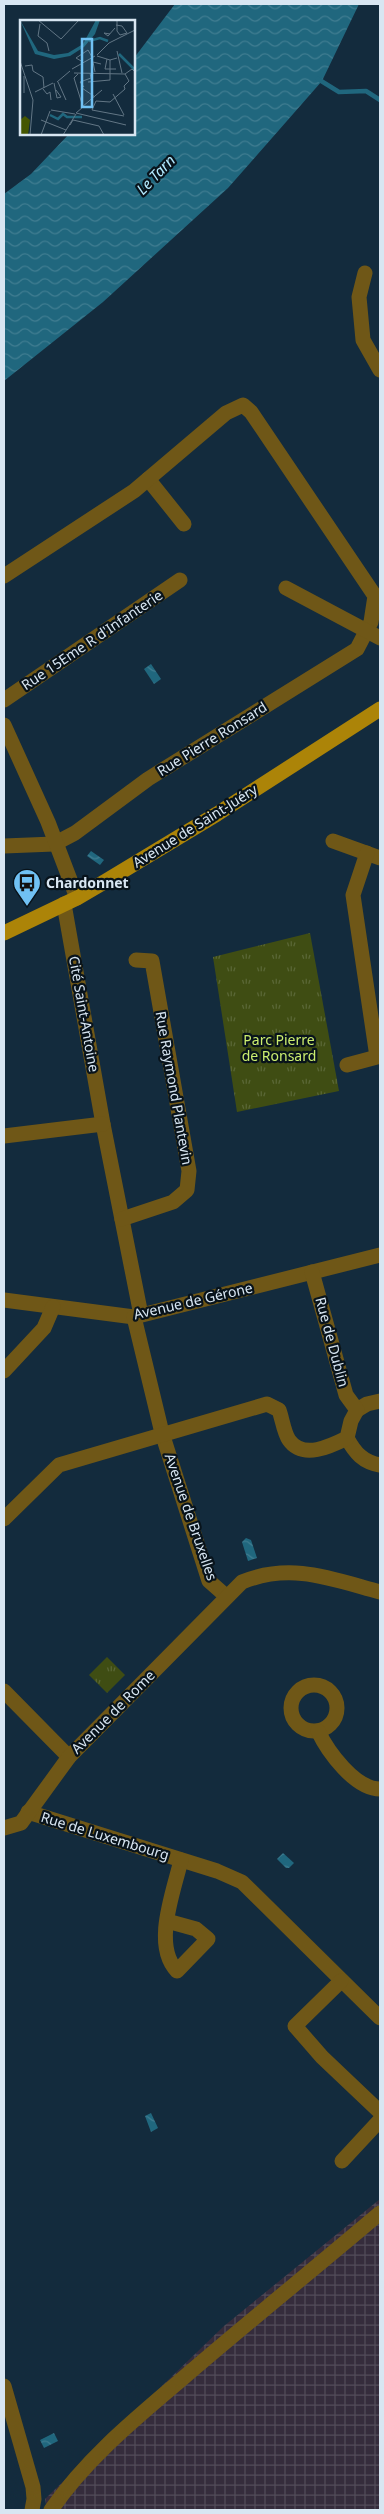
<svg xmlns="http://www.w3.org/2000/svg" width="384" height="2514" font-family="'Noto Sans',sans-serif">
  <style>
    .industrial { fill: url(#industrial-grid) }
    .park { fill: url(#park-tufts) }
    .water { fill: url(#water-waves) }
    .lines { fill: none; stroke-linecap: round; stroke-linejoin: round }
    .stream { stroke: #20677e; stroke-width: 4.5 }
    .minor { stroke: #6f5717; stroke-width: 15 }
    .major { stroke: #ac8408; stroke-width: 15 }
    .labels { text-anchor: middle; stroke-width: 4.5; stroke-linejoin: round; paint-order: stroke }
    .street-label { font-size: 14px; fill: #d8e6f2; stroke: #08131b }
    .poi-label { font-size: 14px; font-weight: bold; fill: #d8e6f2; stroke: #08131b; text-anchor: start }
    .park-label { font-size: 14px; fill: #ccee6f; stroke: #08131b }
    .water-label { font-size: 15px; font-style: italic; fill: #b1e9fe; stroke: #08131b }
    .inset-river { fill: none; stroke: #20677e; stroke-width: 2.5 }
    .inset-road { fill: none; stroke: #627685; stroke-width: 1 }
    .view { fill: #70c1f4; fill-opacity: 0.15; stroke: #70c1f4; stroke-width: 2.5 }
    .inset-edge { fill: none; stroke: #d8e6f2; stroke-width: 2.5 }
  </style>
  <defs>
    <pattern id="industrial-grid" width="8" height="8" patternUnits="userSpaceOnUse" patternTransform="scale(1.25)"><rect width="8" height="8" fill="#352c3c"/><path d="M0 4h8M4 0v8" fill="none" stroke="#524b59"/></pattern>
    <pattern id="park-tufts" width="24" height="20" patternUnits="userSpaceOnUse" patternTransform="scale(1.25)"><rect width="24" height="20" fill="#3f4d13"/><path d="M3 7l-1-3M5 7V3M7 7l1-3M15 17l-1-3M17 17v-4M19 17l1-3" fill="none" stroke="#5a6736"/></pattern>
    <pattern id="water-waves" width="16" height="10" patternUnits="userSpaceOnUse" patternTransform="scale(1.25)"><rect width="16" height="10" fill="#20677e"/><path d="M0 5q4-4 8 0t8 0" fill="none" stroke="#407d91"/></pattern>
  </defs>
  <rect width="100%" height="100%" fill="#132b3d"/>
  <polygon class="industrial" points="380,2199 380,2510 47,2510 45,2499 224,2326"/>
  <g class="park">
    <polygon points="310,933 339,1091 237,1112 213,957"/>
    <polygon points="107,1657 125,1675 107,1693 89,1675"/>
  </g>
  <g class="water">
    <polygon points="175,4 359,4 322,81 228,188 103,302 4,381 4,194 31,174 69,134 134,134 134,58"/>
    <polygon points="151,664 161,679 154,684 144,669"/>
    <polygon points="91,851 104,860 100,865 87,856"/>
    <polygon points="246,1538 251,1540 257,1558 248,1561 242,1542"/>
    <polygon points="283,1853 294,1863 289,1868 286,1868 277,1859"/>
    <polygon points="151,2113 158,2128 151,2132 145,2116"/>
    <polygon points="54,2433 58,2441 44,2448 40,2440"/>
  </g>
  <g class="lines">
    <polyline class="stream" points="318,79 339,92 366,91 380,100"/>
    <g class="minor">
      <polyline points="365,273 359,297 363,340 380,370"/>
      <polyline points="148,479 184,524"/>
      <polyline points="4,576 134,491 226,413 243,405 251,412 375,596 371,622 357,649 148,779 75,833 54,844 4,846"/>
      <polyline points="286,588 380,638"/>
      <polyline points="4,700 180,580"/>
      <polyline points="4,725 48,822 77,898"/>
      <polyline points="333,841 380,858"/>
      <polyline points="64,904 103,1124 141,1315"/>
      <polyline points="347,1065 377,1057 353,895 367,853"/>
      <polyline points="4,1136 103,1124"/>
      <polyline points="122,1219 173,1202 187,1190 189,1171 152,961 136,960"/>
      <polyline points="4,1300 134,1317 380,1255"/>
      <polyline points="134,1317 162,1433 209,1581 226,1596"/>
      <polyline points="4,1371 44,1328 53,1307"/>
      <polyline points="357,1410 367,1404 380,1401"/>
      <path d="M 347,1438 C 355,1453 363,1462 380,1465"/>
      <path d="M 4,1519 L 59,1465 L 267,1404 L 279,1410 C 282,1418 284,1433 289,1440 C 303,1460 331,1446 347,1438 L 351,1421 L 357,1410 L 346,1395 L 312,1272"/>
      <circle cx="314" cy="1708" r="23"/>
      <polyline points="4,1691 69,1757"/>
      <path d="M 318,1731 C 328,1752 355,1789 380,1789"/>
      <polyline points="28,1812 217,1871 242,1882 380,2018"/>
      <path d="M 4,1828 L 21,1823 L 69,1757 L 242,1582 C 291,1562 332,1579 380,1592"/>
      <path d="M 167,1921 L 196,1929 L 208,1939 L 177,1971 C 152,1945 174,1891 181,1860"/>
      <polyline points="341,1981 295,2026 322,2057 380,2112"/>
      <polyline points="342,2161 380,2120"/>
      <polyline points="4,2386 33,2487 34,2499 32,2510"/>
      <path d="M 51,2510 C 86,2459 135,2419 182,2379 C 247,2323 314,2269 380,2213"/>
    </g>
    <polyline class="major" points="4,933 77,898 106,881 217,814 380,709"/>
  </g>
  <defs>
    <symbol id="bus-pin" viewBox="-11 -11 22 30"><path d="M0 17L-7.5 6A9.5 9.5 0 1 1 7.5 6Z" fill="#70c1f4" stroke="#08131b"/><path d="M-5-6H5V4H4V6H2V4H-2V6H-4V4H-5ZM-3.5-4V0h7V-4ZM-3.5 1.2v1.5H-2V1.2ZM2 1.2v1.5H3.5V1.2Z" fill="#111"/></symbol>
  </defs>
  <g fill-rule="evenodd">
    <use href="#bus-pin" x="11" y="867" width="32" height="43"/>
  </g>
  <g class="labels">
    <g class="street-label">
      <text transform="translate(92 640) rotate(-34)" y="5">Rue 15Eme R d'Infanterie</text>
      <text transform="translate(212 739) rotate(-32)" y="5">Rue Pierre Ronsard</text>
      <text transform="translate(195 826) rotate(-32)" y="5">Avenue de Saint-Juéry</text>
      <text transform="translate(84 1014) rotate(80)" y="5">Cité Saint-Antoine</text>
      <text transform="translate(174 1088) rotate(80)" y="5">Rue Raymond Plantevin</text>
      <text transform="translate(193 1301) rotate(-13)" y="5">Avenue de Gérone</text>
      <text transform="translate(332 1342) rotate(75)" y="5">Rue de Dublin</text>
      <text transform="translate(191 1517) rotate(71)" y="5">Avenue de Bruxelles</text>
      <text transform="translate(113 1712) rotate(-45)" y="5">Avenue de Rome</text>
      <text transform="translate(105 1836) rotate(17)" y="5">Rue de Luxembourg</text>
    </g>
    <g class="poi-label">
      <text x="46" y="888">Chardonnet</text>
    </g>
    <g class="park-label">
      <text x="279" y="1045">Parc Pierre<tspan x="279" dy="16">de Ronsard</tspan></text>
    </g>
    <g class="water-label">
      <text transform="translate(156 175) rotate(-46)" y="5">Le Tarn</text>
    </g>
  </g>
  <g transform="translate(20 20)">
    <rect width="115" height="115" fill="#132b3d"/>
    <path d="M 5,96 L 10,100 L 8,115 L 0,115 L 0,100 Z" fill="#455701"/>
    <path d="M 0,0 L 18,31 L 34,35 L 48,33 L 63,24 L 76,0 L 80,0 L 75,14 L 64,27 L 50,36 L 34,39 L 15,34 Z" fill="#20677e"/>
    <path class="inset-river" d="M 69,21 L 80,18 L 88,21M 99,34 L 115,50M 30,95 L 38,99 L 43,94 L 47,97 L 62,97"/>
    <path class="inset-road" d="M 18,0 L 41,19 L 59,0M 97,0 L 97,11 L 100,15M 20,4 L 18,16 L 27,23 L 29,31M 96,5 L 102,6 L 107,13 L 100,15M 90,14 L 84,13 L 88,16 L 95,8M 97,31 L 102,53M 77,35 L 89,23 L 115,10M 77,36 L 90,40 L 97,38M 87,39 L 85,49 L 96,49M 0,41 L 13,80 L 10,115M 63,42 L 56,38 L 68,30 L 72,37M 5,46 L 12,45 L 13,51 L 23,57 L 24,68M 52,49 L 75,36M 75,52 L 73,42 L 81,44M 54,53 L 105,54 L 112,49 L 115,52M 4,56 L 4,73M 37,62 L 50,51M 38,62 L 46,80M 68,62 L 90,60 L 90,40M 34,63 L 37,78 L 41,77 L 36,70M 64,67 L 60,62 L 71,58 L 70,53M 62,68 L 75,77M 23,69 L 27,74 L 30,72 L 31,80M 15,72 L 33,63M 93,74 L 104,95M 62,87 L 82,70M 31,90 L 55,94M 56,93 L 63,87 L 54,58 L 58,54M 56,93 L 106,105M 104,96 L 72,90 L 76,81 L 90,82 L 105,69 L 104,66 L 109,61 L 105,54M 21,100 L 46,110M 50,105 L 53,100 L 79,106 L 84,115M 21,115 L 30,91M 43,115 L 56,94"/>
    <path class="view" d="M 62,19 L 72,19 L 72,87 L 62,87 Z"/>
    <rect width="115" height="115" class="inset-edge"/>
  </g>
  <rect width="384" height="2514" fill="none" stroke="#d8e6f2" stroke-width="10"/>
</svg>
